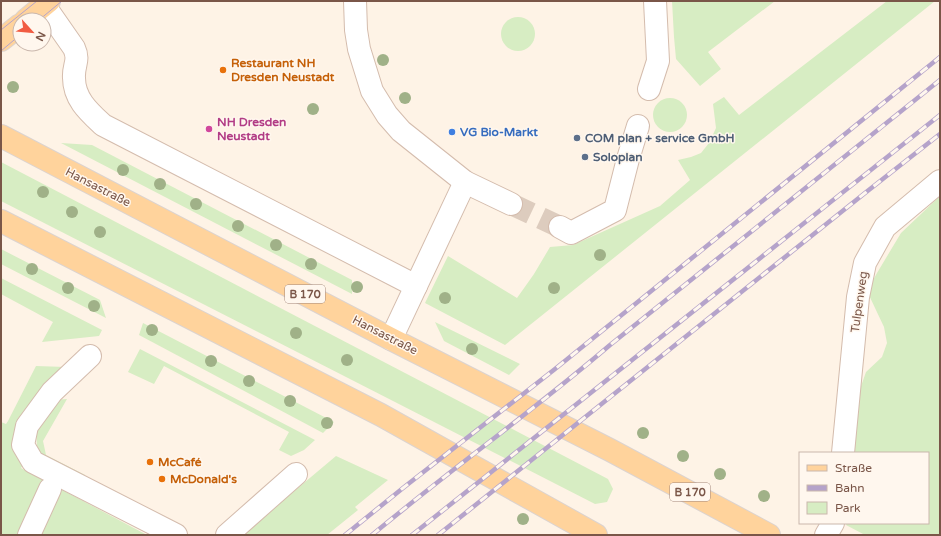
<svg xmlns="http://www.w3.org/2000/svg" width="941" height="536" font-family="'Varela Round',sans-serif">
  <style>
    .green { fill: #d7edc3 }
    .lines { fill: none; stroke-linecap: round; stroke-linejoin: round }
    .minor-tunnel { stroke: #ddccbe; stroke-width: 22; stroke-dasharray: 22 11; stroke-linecap: butt }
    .minor-casing { stroke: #d4bcad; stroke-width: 24 }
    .major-casing { stroke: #dcd3cf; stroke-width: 24 }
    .minor { stroke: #fff; stroke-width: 22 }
    .major { stroke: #ffd39c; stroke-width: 22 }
    .tram { stroke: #b5a3ca; stroke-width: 1 }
    .rail-casing { stroke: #b5a3ca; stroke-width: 4.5 }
    .rail { stroke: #fff7ee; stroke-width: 3; stroke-dasharray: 9; stroke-linecap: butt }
    .tree { fill: #a0b188 }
    .food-dot { fill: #e8710a; stroke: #fff7ee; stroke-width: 1.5 }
    .hotel-dot { fill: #d1479c; stroke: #fff7ee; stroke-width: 1.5 }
    .shop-dot { fill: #3f7fe0; stroke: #fff7ee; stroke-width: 1.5 }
    .service-dot { fill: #5c6f8a; stroke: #fff7ee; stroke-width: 1.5 }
    .labels { text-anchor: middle; stroke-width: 3; stroke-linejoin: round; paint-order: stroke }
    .shield { fill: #fff7ee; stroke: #a2867a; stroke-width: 1 }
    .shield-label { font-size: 11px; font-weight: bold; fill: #7a5648 }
    .food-label { font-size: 12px; font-weight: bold; fill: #c56008; stroke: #fff7ee; text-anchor: start }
    .hotel-label { font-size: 12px; font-weight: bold; fill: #b23c85; stroke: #fff7ee; text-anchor: start }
    .shop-label { font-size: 12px; font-weight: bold; fill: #366cbe; stroke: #fff7ee; text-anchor: start }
    .service-label { font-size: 12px; font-weight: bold; fill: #4e5e75; stroke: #fff7ee; text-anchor: start }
    .street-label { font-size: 12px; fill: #7a5648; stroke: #fff7ee }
  </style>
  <rect width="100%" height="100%" fill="#fef3e6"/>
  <g class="green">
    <polygon points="672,1 775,1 708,52 721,69 700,86 676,59 674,37"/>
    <polygon points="887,1 935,1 505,345 425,303 448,256 517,298 534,274 550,247 573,245 660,206 690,180 678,160 691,157 701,153 709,143 716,128 713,104 724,97 739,115"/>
    <circle cx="518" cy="34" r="17"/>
    <circle cx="670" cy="115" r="17"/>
    <polygon points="61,143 92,145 352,280 352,294"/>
    <polygon points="1,162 608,479 613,489 607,502 595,504 1,201"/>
    <polygon points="940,196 940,535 865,535 846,525 847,523 928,523 928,453 851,453 853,409 866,372 882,357 887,343 884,327 867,291 877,273 901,233"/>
    <polygon points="1,249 100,300 106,318 1,264"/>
    <polygon points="1,278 102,330 99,336 42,342 53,322 1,294"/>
    <polygon points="435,322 520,364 509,375 444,341"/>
    <polygon points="143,323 334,422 323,433 139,335"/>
    <polygon points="140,349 315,440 304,450 291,456 279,450 289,432 164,366 154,384 128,372"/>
    <polygon points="36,366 66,367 16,429 23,465 21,468 147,535 1,535 1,422 6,424 8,421"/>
    <polygon points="67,399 43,441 46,455 85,475 83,478 43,458 37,446 36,431 54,400"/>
    <polygon points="336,456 388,480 355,507 358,510 327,535 242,535"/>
  </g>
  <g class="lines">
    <polyline class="minor-tunnel" points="511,204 560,227"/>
    <defs>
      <g id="minor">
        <polyline points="355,1 356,30 359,49 372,91 387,115 401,131 465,182 511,204"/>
        <path d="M 44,5 L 74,48 C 80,61 73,65 74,78 C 74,99 89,112 103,125 L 416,286"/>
        <polyline points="649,89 658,61 655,1"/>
        <polyline points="560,227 571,233 615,210 628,159 638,126"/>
        <polyline points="391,339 465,182"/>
        <polyline points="90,356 52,392 27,426 23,445 33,462 176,535"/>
        <polyline points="843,453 858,297 865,263 885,227 940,181"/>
        <polyline points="29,535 50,489"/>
        <polyline points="227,535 296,474"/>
        <polyline points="826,535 833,523"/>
      </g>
      <g id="major">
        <polyline points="26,20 49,1"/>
        <polyline points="1,40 20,25"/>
        <polyline points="1,136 391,339 610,450 769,535"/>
        <polyline points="1,221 381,415 596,535"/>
      </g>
    </defs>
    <use href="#minor" class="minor-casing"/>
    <use href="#major" class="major-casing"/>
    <use href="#minor" class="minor"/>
    <use href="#major" class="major"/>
    <g class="tram">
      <polyline points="39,20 62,1"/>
      <polyline points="1,30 37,1"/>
      <polyline points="1,51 20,35"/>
    </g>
    <defs>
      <g id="rail">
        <polyline points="345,535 403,488 555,369 940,57"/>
        <path d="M 372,535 C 450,470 533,411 610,345 L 940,80"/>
        <polyline points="412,535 940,115"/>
        <polyline points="438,535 865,193 940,134"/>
      </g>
    </defs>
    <use href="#rail" class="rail-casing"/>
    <use href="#rail" class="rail"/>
  </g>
  <g class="tree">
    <circle cx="383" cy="60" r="6"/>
    <circle cx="13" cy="87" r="6"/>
    <circle cx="405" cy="98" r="6"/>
    <circle cx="313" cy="109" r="6"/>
    <circle cx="123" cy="170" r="6"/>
    <circle cx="160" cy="184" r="6"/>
    <circle cx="43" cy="192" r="6"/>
    <circle cx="196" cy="204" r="6"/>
    <circle cx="72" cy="212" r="6"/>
    <circle cx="238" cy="226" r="6"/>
    <circle cx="100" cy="232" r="6"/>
    <circle cx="276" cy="245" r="6"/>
    <circle cx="600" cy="255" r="6"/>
    <circle cx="311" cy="264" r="6"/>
    <circle cx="32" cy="269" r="6"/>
    <circle cx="357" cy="287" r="6"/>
    <circle cx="68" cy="288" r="6"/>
    <circle cx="554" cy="288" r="6"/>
    <circle cx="445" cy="298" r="6"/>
    <circle cx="94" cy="306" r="6"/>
    <circle cx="152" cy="330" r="6"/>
    <circle cx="296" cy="333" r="6"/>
    <circle cx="472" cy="349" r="6"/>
    <circle cx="347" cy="360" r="6"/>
    <circle cx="211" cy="361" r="6"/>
    <circle cx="249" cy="381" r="6"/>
    <circle cx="290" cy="401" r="6"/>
    <circle cx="327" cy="423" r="6"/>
    <circle cx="643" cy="433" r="6"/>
    <circle cx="683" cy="456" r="6"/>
    <circle cx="720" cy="474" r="6"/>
    <circle cx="764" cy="496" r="6"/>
    <circle cx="523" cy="519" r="6"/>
  </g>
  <g class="food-dot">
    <circle cx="223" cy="70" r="4"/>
    <circle cx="150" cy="462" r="4"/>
    <circle cx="162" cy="479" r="4"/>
  </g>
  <circle class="hotel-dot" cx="209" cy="129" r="4"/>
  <circle class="shop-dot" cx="452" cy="132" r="4"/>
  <g class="service-dot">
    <circle cx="577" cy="138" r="4"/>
    <circle cx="585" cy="157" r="4"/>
  </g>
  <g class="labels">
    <g class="shield">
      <rect x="285" y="285" width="40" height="18" rx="3"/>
      <rect x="670" y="483" width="40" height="18" rx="3"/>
    </g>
    <g class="shield-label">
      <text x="305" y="298">B 170</text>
      <text x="690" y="496">B 170</text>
    </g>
    <g class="food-label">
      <text x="231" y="67">Restaurant NH<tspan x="231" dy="14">Dresden Neustadt</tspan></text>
      <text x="158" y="466">McCafé</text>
      <text x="170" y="483">McDonald's</text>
    </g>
    <g class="hotel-label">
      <text x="217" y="126">NH Dresden<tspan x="217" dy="14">Neustadt</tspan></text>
    </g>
    <g class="shop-label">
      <text x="460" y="136">VG Bio-Markt</text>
    </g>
    <g class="service-label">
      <text x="585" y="142">COM plan + service GmbH</text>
      <text x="593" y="161">Soloplan</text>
    </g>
    <g class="street-label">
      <text transform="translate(98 187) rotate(27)" y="4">Hansastraße</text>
      <text transform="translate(859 302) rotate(-82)" y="4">Tulpenweg</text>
      <text transform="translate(385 335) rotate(27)" y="4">Hansastraße</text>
    </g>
  </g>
  <rect width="941" height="536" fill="none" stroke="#7a5648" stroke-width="4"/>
  <rect x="799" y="452" width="130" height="72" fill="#fff7ee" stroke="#cab7ac"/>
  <rect x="807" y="465" width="20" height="6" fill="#ffd39c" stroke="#cab7ac"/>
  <text x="835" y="472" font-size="12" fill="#7a5648">Straße</text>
  <rect x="807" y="485" width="20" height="6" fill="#b5a3ca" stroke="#cab7ac"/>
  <text x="835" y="492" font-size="12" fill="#7a5648">Bahn</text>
  <rect x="807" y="502" width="20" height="12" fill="#d7edc3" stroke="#cab7ac"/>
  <text x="835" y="512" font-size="12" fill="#7a5648">Park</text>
  <g transform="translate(32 32) rotate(117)"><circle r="19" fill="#fff7ee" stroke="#cab7ac"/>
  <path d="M0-3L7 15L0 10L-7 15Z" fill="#f15c42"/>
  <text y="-6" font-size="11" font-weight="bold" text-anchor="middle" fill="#7a5648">N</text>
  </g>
</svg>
